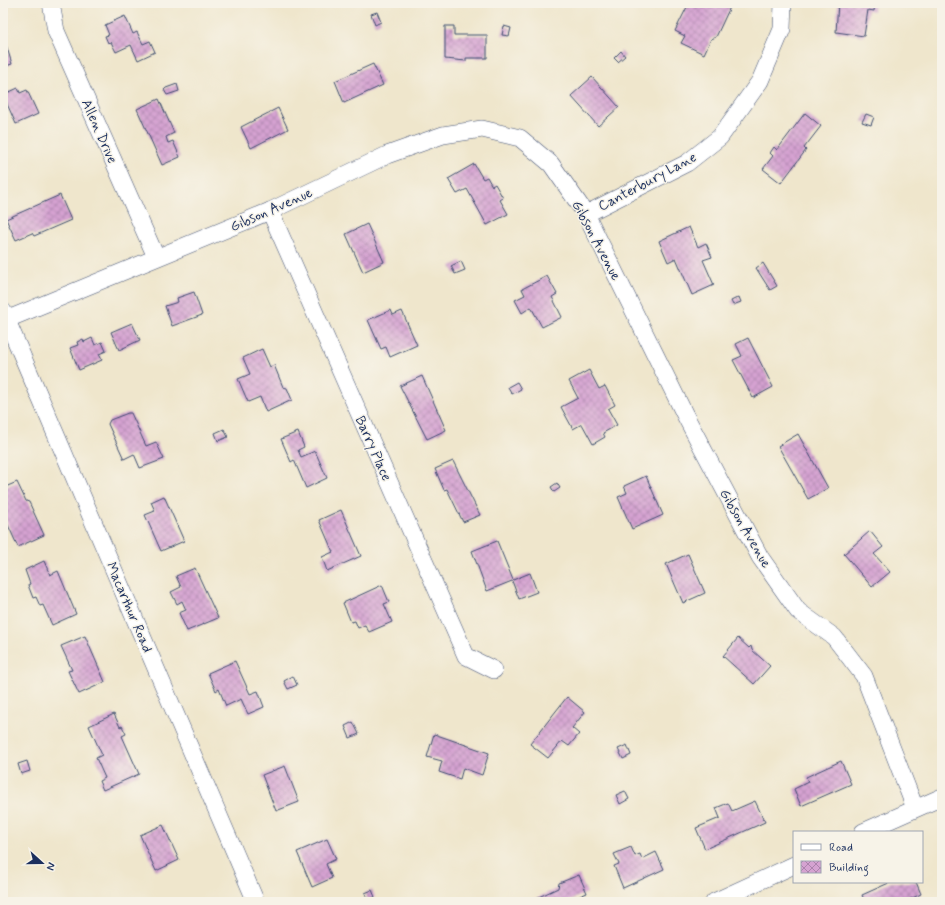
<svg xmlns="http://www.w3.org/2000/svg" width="945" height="905" font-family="Mynerve,sans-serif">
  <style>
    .building { fill: url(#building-cross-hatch) }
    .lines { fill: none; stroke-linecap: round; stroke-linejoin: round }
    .minor-casing { stroke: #3b4a6e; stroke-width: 18 }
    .minor { stroke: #fff; stroke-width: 17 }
    .labels { text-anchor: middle; stroke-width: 3; stroke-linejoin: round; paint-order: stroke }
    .street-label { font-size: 14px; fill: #1b2f5e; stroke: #f7f3e8 }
  </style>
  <defs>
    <pattern id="building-cross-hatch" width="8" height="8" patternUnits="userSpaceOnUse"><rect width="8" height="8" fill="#d5a2d1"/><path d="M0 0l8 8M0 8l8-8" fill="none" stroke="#ac84ad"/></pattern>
  </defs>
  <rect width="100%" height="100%" fill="#f7f3e8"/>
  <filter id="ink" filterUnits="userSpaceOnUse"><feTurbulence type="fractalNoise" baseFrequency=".025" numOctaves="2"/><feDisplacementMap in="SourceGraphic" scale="8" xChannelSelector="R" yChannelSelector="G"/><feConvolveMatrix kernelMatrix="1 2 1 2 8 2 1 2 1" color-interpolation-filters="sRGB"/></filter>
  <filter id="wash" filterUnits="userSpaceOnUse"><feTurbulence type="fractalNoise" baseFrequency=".012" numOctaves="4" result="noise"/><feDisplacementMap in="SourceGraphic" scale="16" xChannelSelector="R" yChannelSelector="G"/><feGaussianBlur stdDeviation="0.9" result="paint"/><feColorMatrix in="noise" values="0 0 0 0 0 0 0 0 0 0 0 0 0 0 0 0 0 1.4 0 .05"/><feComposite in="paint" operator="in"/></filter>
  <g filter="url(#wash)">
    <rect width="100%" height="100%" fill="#efe6cc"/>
    <g id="blocks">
      <g class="building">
        <polygon points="689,3 728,3 731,5 716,37 711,39 704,54 681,43 685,36 675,31"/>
        <polygon points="838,3 875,3 874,11 868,10 864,36 836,32"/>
        <polygon points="377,12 381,22 375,25 371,14"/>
        <polygon points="125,16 133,34 137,32 143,44 150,41 155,52 138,60 131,45 116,52 111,42 108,43 105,36 109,35 105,25"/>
        <polygon points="445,26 454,26 454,35 487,35 487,58 466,58 466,61 445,59"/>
        <polygon points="504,26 511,28 509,36 502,35"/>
        <polygon points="3,28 6,37 4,38 12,64 3,67"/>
        <polygon points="621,51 625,56 618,62 614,58"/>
        <polygon points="373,64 383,85 344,103 335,81"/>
        <polygon points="592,77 619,107 598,126 571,96"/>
        <polygon points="177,84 179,91 167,95 164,90 166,88"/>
        <polygon points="18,88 20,93 27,90 38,114 16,124 3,95"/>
        <polygon points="159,99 174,133 166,137 168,143 173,141 180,157 162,165 137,109"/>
        <polygon points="278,108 288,129 251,148 241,127"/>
        <polygon points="805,113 821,126 804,148 806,150 781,183 763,169 773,156 770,153 774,147 777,150"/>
        <polygon points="866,114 874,117 871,125 862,122"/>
        <polygon points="474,164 483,179 487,177 492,186 495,184 503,198 500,200 508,214 487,225 467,189 457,194 448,179"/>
        <polygon points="60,195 71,220 34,236 32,233 16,240 6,219"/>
        <polygon points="367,224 384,262 363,272 346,234"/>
        <polygon points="689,227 698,247 706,243 712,257 703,260 714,285 692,295 676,258 668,262 659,241"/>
        <polygon points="461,261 465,270 455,274 451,266"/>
        <polygon points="763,263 777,286 770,290 756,268"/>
        <polygon points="547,276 557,294 552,297 562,317 542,327 531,307 522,313 515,300 525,295 522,289"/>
        <polygon points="194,292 202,315 172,326 165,306 178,302 177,298"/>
        <polygon points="739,297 741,302 733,305 731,301"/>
        <polygon points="391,310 393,315 402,311 417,345 390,357 386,347 381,349 368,320"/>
        <polygon points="132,323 140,340 119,350 111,332"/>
        <polygon points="92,338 95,345 102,342 106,351 99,354 102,360 79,370 70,348 78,345 77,342 83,339 84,342"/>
        <polygon points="748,338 773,387 753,398 733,360 742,356 736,344"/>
        <polygon points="262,349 270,367 274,365 283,387 287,388 292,400 266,412 260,397 248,402 238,379 250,374 243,358"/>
        <polygon points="589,370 599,389 605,386 615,405 608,409 617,425 603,433 605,437 593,444 582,424 573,429 561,407 578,398 569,381"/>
        <polygon points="422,376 446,430 427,439 400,386"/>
        <polygon points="517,382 521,389 512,394 508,387"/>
        <polygon points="128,413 131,413 146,446 156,442 164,459 140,468 134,454 124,459 108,424 110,420"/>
        <polygon points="224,429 228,437 218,441 215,433"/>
        <polygon points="298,432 304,447 298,450 301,457 315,451 327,478 306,488 294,460 291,462 281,439"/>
        <polygon points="798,434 828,488 808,499 778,446"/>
        <polygon points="453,461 480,515 463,522 447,489 444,490 435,469"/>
        <polygon points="646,476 663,515 632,529 618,497 627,493 624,486"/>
        <polygon points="17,482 26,501 29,502 44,535 18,547 3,514 3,488"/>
        <polygon points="557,483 560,488 554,492 551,487"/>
        <polygon points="164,496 184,541 161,551 145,515 155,511 151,502"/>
        <polygon points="341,510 361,556 327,571 322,557 333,552 319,520"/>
        <polygon points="870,531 883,547 874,554 890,572 872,587 844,554"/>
        <polygon points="497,541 513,580 530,573 537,592 519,599 512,581 487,591 472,551"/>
        <polygon points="688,554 705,593 683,603 666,564"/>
        <polygon points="44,561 50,575 58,571 76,614 52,625 43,605 40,606 36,597 33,598 28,585 30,584 25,570"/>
        <polygon points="195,568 218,618 187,631 179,613 186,610 182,601 177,604 171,592 181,587 176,576"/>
        <polygon points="382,585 389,602 384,604 392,622 369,632 365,625 358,628 355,621 351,622 343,603"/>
        <polygon points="85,636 105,682 79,694 68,671 72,670 61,646"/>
        <polygon points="738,638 749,648 751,646 752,650 770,666 754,684 723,656"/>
        <polygon points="235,661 250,694 258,691 264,707 248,714 241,699 226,706 219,689 216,691 208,673"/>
        <polygon points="293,676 297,685 288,689 284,681"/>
        <polygon points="567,697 585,712 572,728 579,734 569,746 562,741 548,758 530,744"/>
        <polygon points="114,714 120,727 122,726 126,734 122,736 139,774 103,790 99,781 105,778 96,758 102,755 89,726"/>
        <polygon points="353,722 359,734 350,738 345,726"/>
        <polygon points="434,734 489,753 482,775 463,768 460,779 439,772 442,761 427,757"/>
        <polygon points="627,745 631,755 623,759 618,749"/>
        <polygon points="27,761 30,771 21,774 18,764"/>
        <polygon points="841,761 851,784 801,806 794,789 808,782 806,777"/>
        <polygon points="285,766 299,802 276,811 262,775"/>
        <polygon points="625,791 629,799 620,804 616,795"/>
        <polygon points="755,801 765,822 705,849 696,828 720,818 716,808 728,803 732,811"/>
        <polygon points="163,825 179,860 156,871 140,835"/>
        <polygon points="327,839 336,859 326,864 332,878 312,887 297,852"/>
        <polygon points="631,847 635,856 640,854 642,859 656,852 664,869 623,888 614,866 619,864 614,854"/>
        <polygon points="579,875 587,893 566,902 528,902 558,888 559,883"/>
        <polygon points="891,882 916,882 921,894 904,902 865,902 862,895"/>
        <polygon points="372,890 375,897 368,900 365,893"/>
      </g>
    </g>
  </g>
  <g filter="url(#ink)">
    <use href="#blocks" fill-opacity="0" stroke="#3b4a6e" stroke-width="1"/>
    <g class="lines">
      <defs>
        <g id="minor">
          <polyline points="51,3 56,31 156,257"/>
          <polyline points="270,211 466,656 494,670"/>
          <polyline points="586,214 687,163 720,137 760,81 782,29 783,3"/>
          <polyline points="3,311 256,902"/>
          <polyline points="8,319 270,211 387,155 443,135 482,129 520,138 551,164 586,214 685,415 760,557 798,611 834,637 864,676 915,808"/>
          <polyline points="863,832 942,797"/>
          <polyline points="714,902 794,865"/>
        </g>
      </defs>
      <use href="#minor" class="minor-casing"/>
      <use href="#minor" class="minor"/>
    </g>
  </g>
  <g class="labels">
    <g class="street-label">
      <text transform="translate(100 131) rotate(66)" y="5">Allen Drive</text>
      <text transform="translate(647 181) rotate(-28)" y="5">Canterbury Lane</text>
      <text transform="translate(271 209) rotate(-24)" y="5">Gibson Avenue</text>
      <text transform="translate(597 240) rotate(62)" y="5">Gibson Avenue</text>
      <text transform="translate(374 448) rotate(66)" y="5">Barry Place</text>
      <text transform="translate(746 528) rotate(60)" y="5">Gibson Avenue</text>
      <text transform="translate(130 607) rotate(67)" y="5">Macarthur Road</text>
    </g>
  </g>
  <rect width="945" height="905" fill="none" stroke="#f7f3e8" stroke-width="16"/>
  <rect x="793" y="831" width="130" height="52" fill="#f7f3e8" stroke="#9fa5b1"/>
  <rect x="801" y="844" width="20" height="6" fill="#ffffff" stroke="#9fa5b1"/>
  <text x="829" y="851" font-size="12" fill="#1b2f5e">Road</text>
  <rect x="801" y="861" width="20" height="12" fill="url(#building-cross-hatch)" stroke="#9fa5b1"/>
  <text x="829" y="871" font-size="12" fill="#1b2f5e">Building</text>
  <g transform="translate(42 863) rotate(111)" stroke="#f7f3e8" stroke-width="3" paint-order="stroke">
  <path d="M0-3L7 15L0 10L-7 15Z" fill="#1b2f5e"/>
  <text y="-6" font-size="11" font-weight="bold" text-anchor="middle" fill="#1b2f5e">N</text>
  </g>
</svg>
